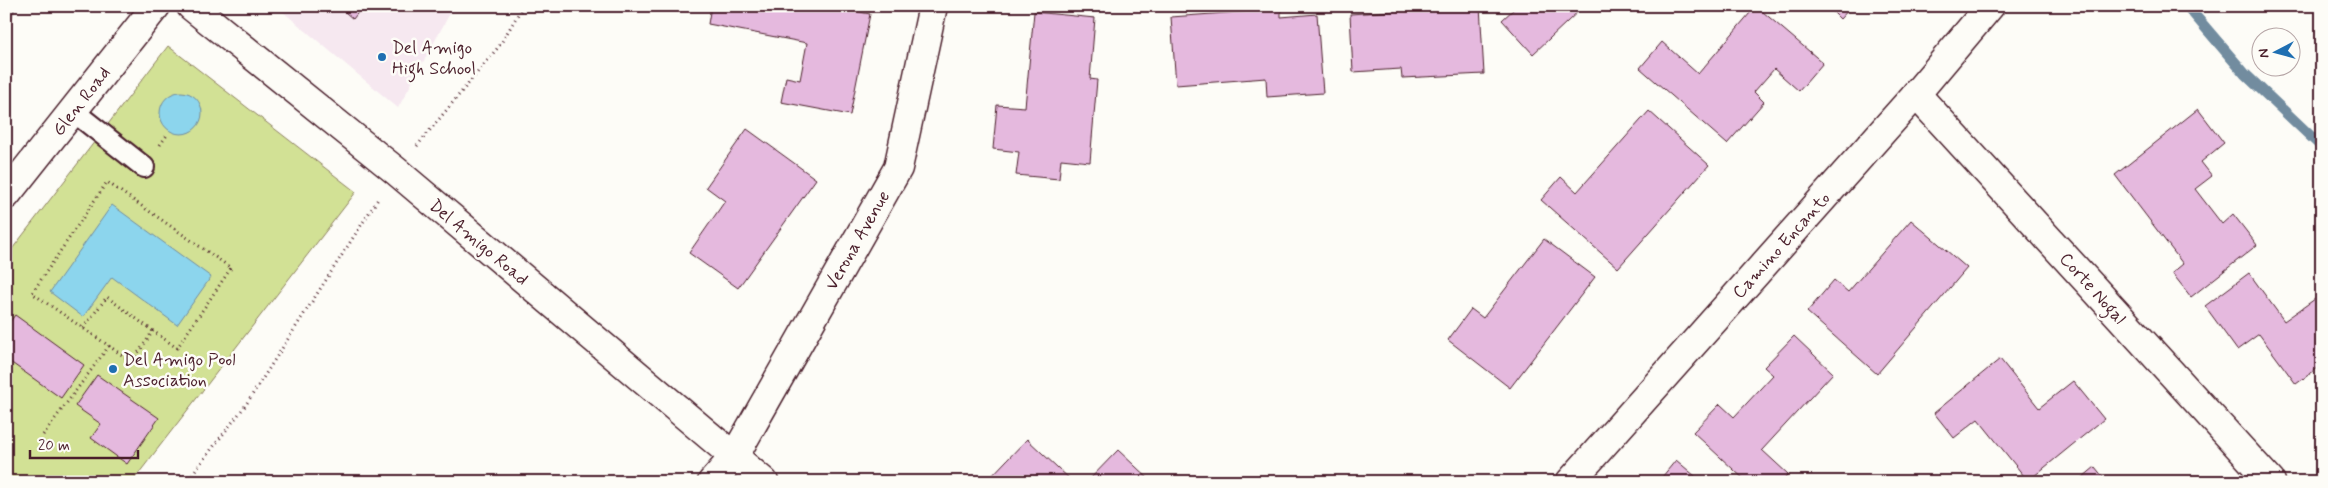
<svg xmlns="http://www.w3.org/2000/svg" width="2328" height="488" font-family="Mynerve,sans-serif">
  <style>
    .built { fill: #f6e8f0 }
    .green { fill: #d2e195; stroke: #8e8060 }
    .water { fill: #8cd5ed; stroke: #728c9f }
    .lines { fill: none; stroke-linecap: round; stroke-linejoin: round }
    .stream { stroke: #728c9f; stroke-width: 11 }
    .building { fill: #e5b9de; stroke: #4a1f2b }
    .service-casing { stroke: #4a1f2b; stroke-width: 24 }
    .minor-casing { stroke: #4a1f2b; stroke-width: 31 }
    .path { stroke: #4a1f2b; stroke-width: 3; stroke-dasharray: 1 4; stroke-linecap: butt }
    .service { stroke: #fdfcf7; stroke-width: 20 }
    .minor { stroke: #fdfcf7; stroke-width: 28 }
    .poi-dot { fill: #1f6fb2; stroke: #fdfcf7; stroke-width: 2 }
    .labels { text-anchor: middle; stroke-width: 5; stroke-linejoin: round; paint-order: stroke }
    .poi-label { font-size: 18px; fill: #4a1f2b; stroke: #fdfcf7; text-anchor: start }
    .street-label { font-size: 18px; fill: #4a1f2b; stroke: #fdfcf7 }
  </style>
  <rect width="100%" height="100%" fill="#fdfcf7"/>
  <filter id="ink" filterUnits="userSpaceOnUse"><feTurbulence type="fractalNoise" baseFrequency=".02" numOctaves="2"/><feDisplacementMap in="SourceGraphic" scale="10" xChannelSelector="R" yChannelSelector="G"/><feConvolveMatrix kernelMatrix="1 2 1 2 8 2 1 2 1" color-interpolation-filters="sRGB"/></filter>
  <g filter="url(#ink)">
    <polygon class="built" points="276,6 454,6 398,108"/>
    <polygon class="green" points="168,46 356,192 132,482 6,482 6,257"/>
    <g class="water">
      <circle cx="181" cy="113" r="21"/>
      <polygon points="112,205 211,277 177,325 112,277 83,317 50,292"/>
    </g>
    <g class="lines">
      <polyline class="stream" points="2187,6 2245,74 2322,147"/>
    </g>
    <g class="building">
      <polygon points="338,6 363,6 353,19"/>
      <polygon points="711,6 829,6 870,14 850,115 781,102 786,77 800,80 807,43 708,24"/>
      <polygon points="1393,6 1480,6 1484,74 1402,78 1401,69 1353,72 1350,14 1393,11"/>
      <polygon points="1514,6 1584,6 1533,54 1502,20 1515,8"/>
      <polygon points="1756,6 1823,63 1799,91 1774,69 1754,92 1764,102 1727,144 1640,68 1662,42 1698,74"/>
      <polygon points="1827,6 1852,6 1840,19"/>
      <polygon points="6,7 14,9 6,39"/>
      <polygon points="1281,9 1281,17 1317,14 1323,93 1267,97 1266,78 1176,85 1171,17"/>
      <polygon points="1034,12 1095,18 1090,79 1097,80 1090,162 1061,159 1059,179 1016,175 1019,152 993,149 997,105 1025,107"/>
      <polygon points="2198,109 2224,143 2201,162 2212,176 2195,189 2222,224 2233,214 2257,245 2191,297 2172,273 2183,264 2115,175"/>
      <polygon points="1649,111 1709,165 1618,268 1541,200 1561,177 1577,192"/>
      <polygon points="747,129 816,179 738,288 689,253 725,201 706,187"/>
      <polygon points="1911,220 1967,268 1877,374 1807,312 1834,280 1848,292"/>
      <polygon points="1544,239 1595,277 1510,388 1448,340 1471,309 1483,318"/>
      <polygon points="2249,273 2284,321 2322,294 2322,365 2296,384 2259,334 2237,350 2205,306"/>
      <polygon points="15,315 84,365 61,398 6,359 6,327"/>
      <polygon points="1794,336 1833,373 1762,450 1788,474 1781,482 1747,482 1693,432 1720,404 1734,417 1773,375 1764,367"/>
      <polygon points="2000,359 2039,408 2073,381 2104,419 2028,481 1978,419 1954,438 1934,413"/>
      <polygon points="97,375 159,418 127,464 91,438 101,424 75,406"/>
      <polygon points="1027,439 1073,482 986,482"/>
      <polygon points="1118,450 1152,482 1087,482"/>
      <polygon points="1676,460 1702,482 1658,482"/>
      <polygon points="2095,467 2107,482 2077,482"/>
    </g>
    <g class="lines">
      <defs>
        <polyline id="service" points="73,111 144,167"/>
        <g id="minor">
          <polyline points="191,6 396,171 764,482"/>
          <polyline points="1916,94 2271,482"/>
          <polyline points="6,195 156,6"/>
          <polyline points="712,482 734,457 898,168 933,6"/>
          <polyline points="1570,482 1916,94 1990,6"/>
        </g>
      </defs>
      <use href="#service" class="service-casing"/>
      <use href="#minor" class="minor-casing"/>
      <g class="path">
        <polyline points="160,145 167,135"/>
        <polyline points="417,146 500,45 523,6"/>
        <polyline points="83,328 107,297 153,331"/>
        <polyline points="43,435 109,346 32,293 107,182 231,268 177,348 153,331 132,362 109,346"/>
        <polyline points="186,482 245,406 378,199"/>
      </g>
      <use href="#service" class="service"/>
      <use href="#minor" class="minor"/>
    </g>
  </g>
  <g class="poi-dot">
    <circle cx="382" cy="57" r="5"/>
    <circle cx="113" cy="369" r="5"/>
  </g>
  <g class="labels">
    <g class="poi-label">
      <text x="392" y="53">Del Amigo<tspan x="392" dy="21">High School</tspan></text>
      <text x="123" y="365">Del Amigo Pool<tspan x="123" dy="21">Association</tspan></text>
    </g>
    <g class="street-label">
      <text transform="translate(81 101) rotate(-52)" y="6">Glen Road</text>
      <text transform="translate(857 240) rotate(-60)" y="6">Verona Avenue</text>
      <text transform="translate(479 242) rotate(40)" y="6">Del Amigo Road</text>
      <text transform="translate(1781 245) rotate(-48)" y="6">Camino Encanto</text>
      <text transform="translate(2093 288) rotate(48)" y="6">Corte Nogal</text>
    </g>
  </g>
  <rect width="2328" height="488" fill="none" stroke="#fdfcf7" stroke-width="25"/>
  <rect x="12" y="12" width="2303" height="463" fill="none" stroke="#4a1f2b" stroke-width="2" filter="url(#ink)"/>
  <g transform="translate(2276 52) rotate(264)"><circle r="24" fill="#fdfcf7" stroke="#b5a4a5"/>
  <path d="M0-4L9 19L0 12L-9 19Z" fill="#1f6fb2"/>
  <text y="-8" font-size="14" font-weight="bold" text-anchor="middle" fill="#4a1f2b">N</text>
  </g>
  <path d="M30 450v8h108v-8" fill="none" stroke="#4a1f2b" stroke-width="2.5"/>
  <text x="38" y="450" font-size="15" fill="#4a1f2b" stroke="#fdfcf7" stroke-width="4" paint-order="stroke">20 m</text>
</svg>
